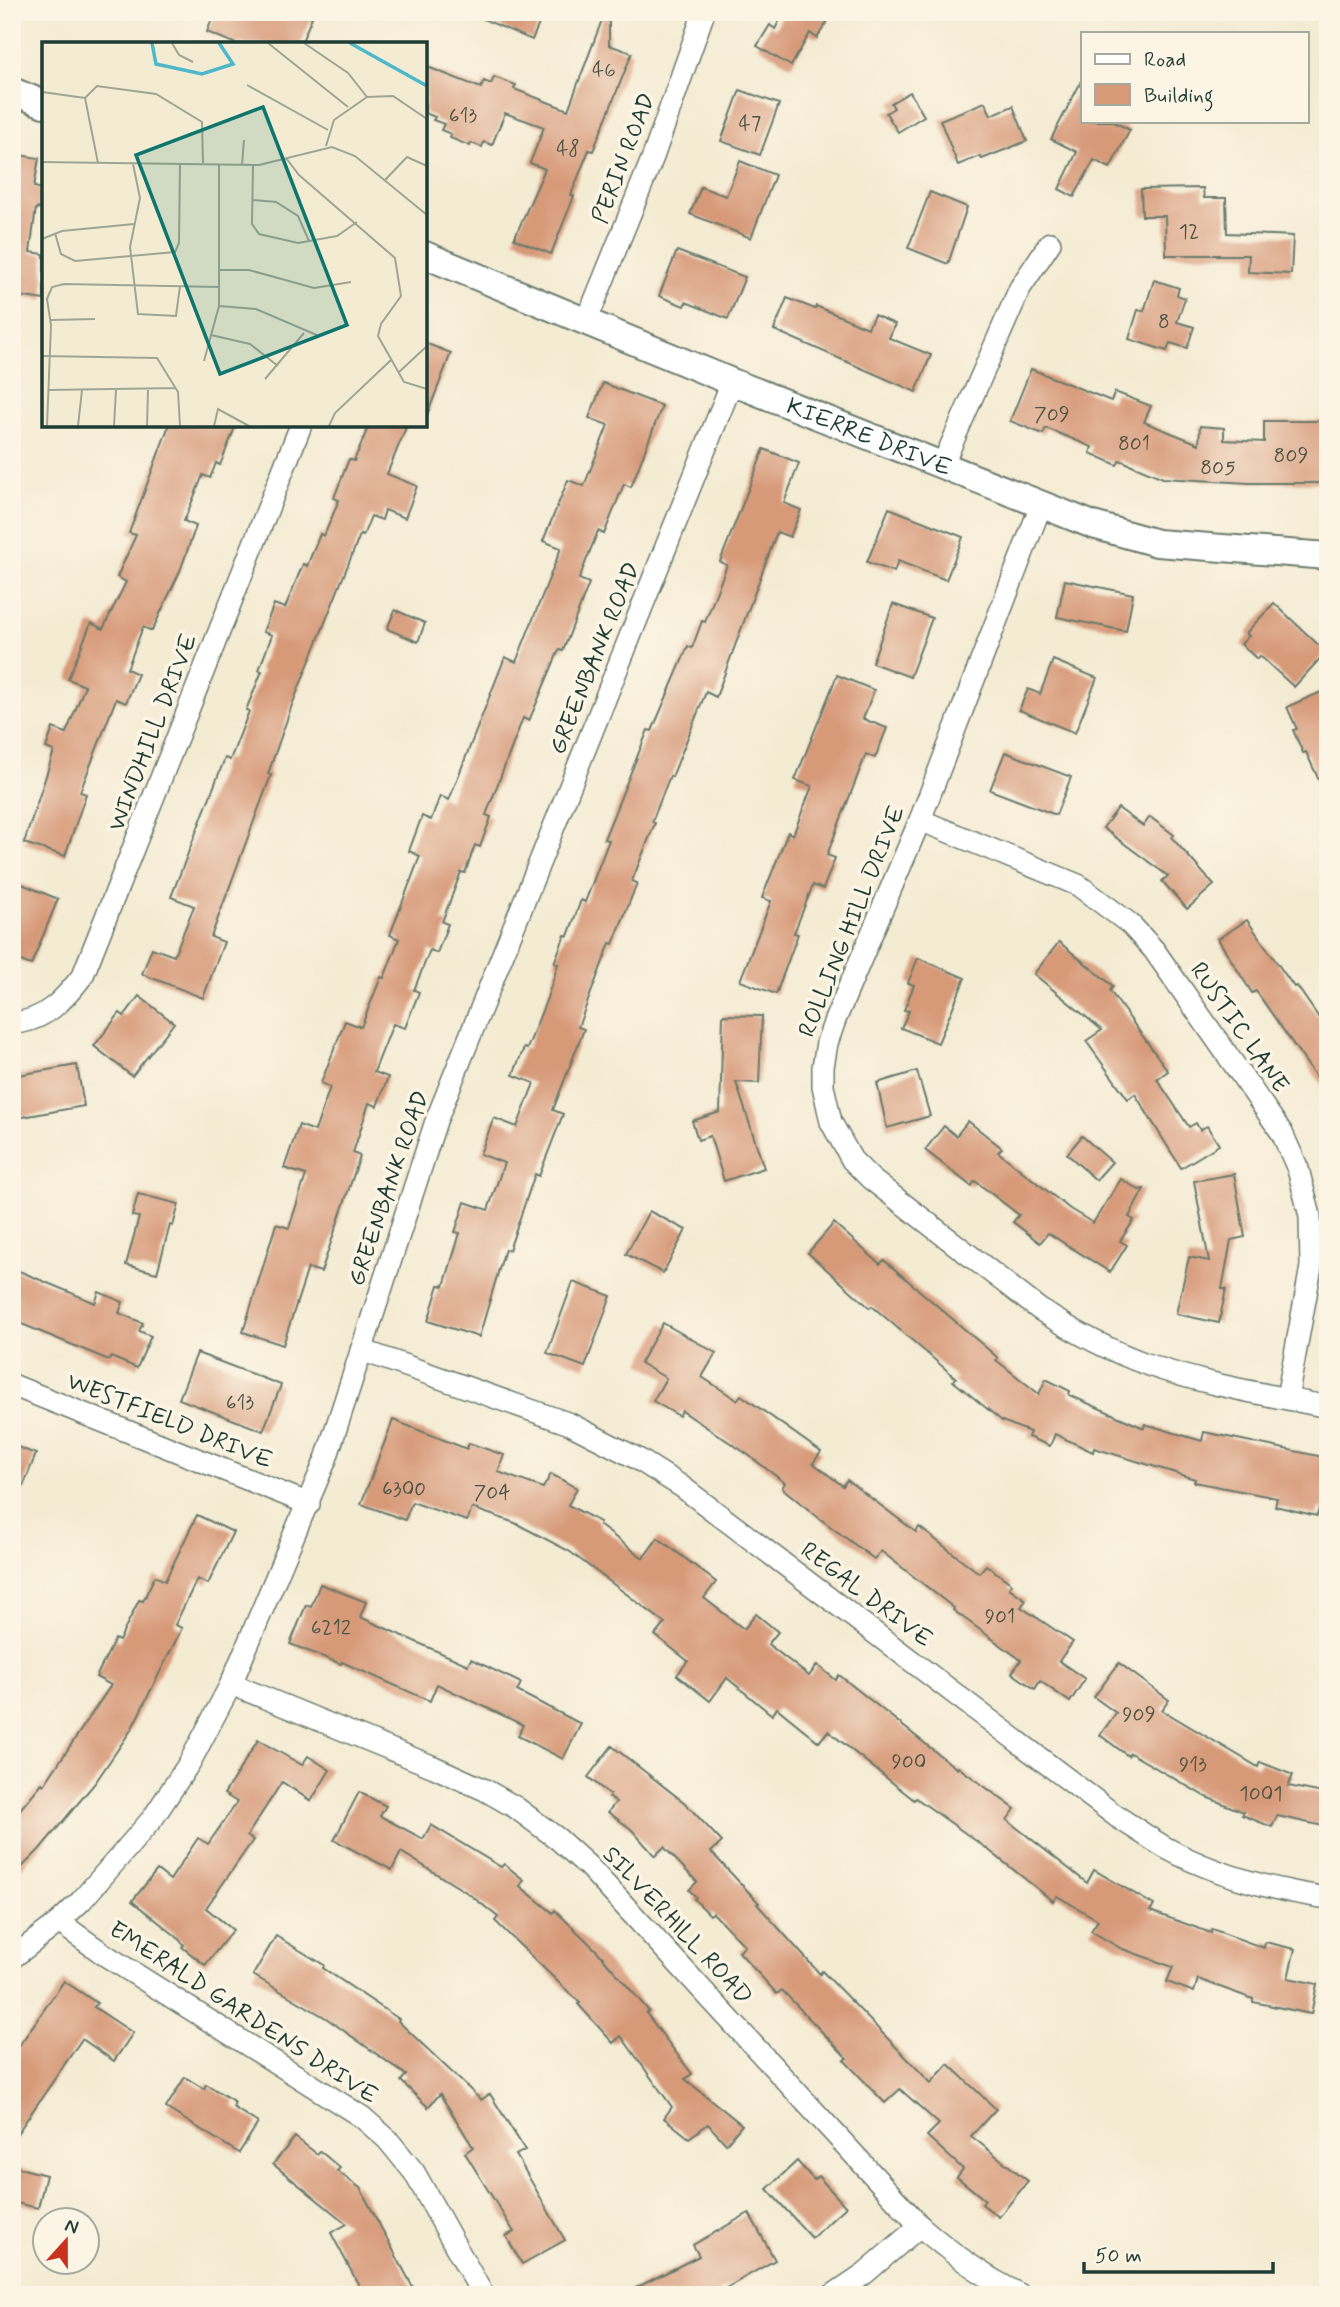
<svg xmlns="http://www.w3.org/2000/svg" width="1340" height="2307" font-family="Mynerve,sans-serif">
  <style>
    .building { fill: #d79a79 }
    .lines { fill: none; stroke-linecap: round; stroke-linejoin: round }
    .minor-casing { stroke: #6a7a6c; stroke-width: 24 }
    .tertiary-casing { stroke: #6a7a6c; stroke-width: 30 }
    .minor { stroke: #fff; stroke-width: 21 }
    .tertiary { stroke: #fff; stroke-width: 26 }
    .labels { text-anchor: middle; stroke-width: 7; stroke-linejoin: round; paint-order: stroke }
    .number-label { font-size: 21px; fill: #4d5445 }
    .street-label { font-size: 24px; fill: #1f3d34; stroke: #fcf5e5 }
    .inset-river { fill: none; stroke: #4db8ca; stroke-width: 3.5 }
    .inset-road { fill: none; stroke: #9fa593; stroke-width: 2 }
    .view { fill: #0f766e; fill-opacity: 0.15; stroke: #0f766e; stroke-width: 3.5 }
    .inset-edge { fill: none; stroke: #1f3d34; stroke-width: 3.5 }
  </style>
  <rect width="100%" height="100%" fill="#fcf5e5"/>
  <filter id="ink" filterUnits="userSpaceOnUse"><feTurbulence type="fractalNoise" baseFrequency=".0143" numOctaves="2"/><feDisplacementMap in="SourceGraphic" scale="14" xChannelSelector="R" yChannelSelector="G"/><feConvolveMatrix kernelMatrix="1 2 1 2 8 2 1 2 1" color-interpolation-filters="sRGB"/></filter>
  <filter id="wash" filterUnits="userSpaceOnUse"><feTurbulence type="fractalNoise" baseFrequency=".00686" numOctaves="4" result="noise"/><feDisplacementMap in="SourceGraphic" scale="28" xChannelSelector="R" yChannelSelector="G"/><feGaussianBlur stdDeviation="1.57" result="paint"/><feColorMatrix in="noise" values="0 0 0 0 0 0 0 0 0 0 0 0 0 0 0 0 0 1.4 0 .05"/><feComposite in="paint" operator="in"/></filter>
  <g filter="url(#wash)">
    <rect width="100%" height="100%" fill="#f4ebd3"/>
    <g id="blocks">
      <g class="building">
        <polygon points="215,12 301,12 312,17 301,44 236,44 207,32"/>
        <polygon points="467,12 544,12 532,40"/>
        <polygon points="605,12 609,12 609,45 632,53 593,151 589,150 571,195 574,196 551,254 514,239 545,169 530,163 544,127 505,113 492,145 484,142 482,147 471,143 470,146 450,138 451,134 441,130 444,124 433,120 435,117 425,113 425,66 481,88 484,81 491,84 494,77 516,85 514,89 568,110"/>
        <polygon points="776,12 833,12 817,38 810,33 791,66 757,46 770,25 775,29 782,16"/>
        <polygon points="1083,78 1083,121 1112,121 1130,130 1110,168 1094,160 1074,197 1059,189 1077,152 1051,139"/>
        <polygon points="740,90 779,104 760,155 721,141"/>
        <polygon points="910,92 924,116 898,132 886,113 894,108 891,103"/>
        <polygon points="985,102 991,115 1013,106 1027,141 982,159 980,156 958,165 940,120"/>
        <polygon points="12,154 39,158 34,187 44,189 44,209 36,208 30,252 44,254 44,300 12,295"/>
        <polygon points="740,161 775,175 751,238 690,214 701,187 726,196"/>
        <polygon points="1203,188 1204,198 1226,198 1227,233 1293,236 1291,274 1248,272 1249,255 1166,255 1165,216 1142,216 1141,189"/>
        <polygon points="930,192 967,207 948,264 908,248"/>
        <polygon points="677,251 745,277 728,319 686,302 684,306 659,296"/>
        <polygon points="1154,280 1179,288 1177,295 1185,298 1177,322 1194,327 1187,348 1170,343 1167,351 1129,339 1138,310 1144,311"/>
        <polygon points="787,298 815,309 816,306 868,328 874,315 895,324 889,338 931,355 916,392 774,330"/>
        <polygon points="425,343 451,353 427,415 425,415"/>
        <polygon points="1031,369 1111,401 1115,392 1151,406 1144,422 1199,444 1200,426 1224,428 1224,440 1264,442 1264,421 1328,421 1328,483 1249,483 1163,478 1120,460 1117,465 1090,453 1092,447 1046,428 1043,434 1010,421"/>
        <polygon points="603,383 662,406 631,487 624,484 604,534 598,531 579,579 589,583 563,651 559,650 529,721 523,718 486,815 491,817 480,847 475,845 465,873 461,872 442,922 448,924 437,953 430,950 414,990 419,992 405,1028 393,1024 374,1072 388,1077 377,1106 369,1103 353,1153 360,1156 321,1272 308,1268 283,1345 243,1332 276,1224 289,1228 306,1175 284,1168 299,1125 315,1131 330,1087 321,1083 345,1021 361,1027 381,977 384,978 399,939 390,935 420,856 409,851 422,816 431,820 440,796 449,800 505,657 516,662 561,548 543,541 568,480 584,486 608,425 589,418"/>
        <polygon points="169,425 236,425 220,465 216,463 210,478 203,475 184,521 196,526 180,571 152,631 143,627 127,669 138,674 126,703 116,699 80,792 86,794 65,856 24,843 54,751 46,748 53,728 66,733 85,686 68,679 91,623 103,629 126,582 117,577 136,535 129,533"/>
        <polygon points="369,425 407,425 387,474 417,486 405,518 385,510 382,520 371,516 363,536 360,535 292,705 268,774 271,775 211,937 224,942 203,998 142,974 152,948 174,956 194,906 171,897 225,758 230,760 249,711 246,710 262,671 259,670 272,635 263,632 274,604 285,608 303,564 307,566 320,534 324,536 339,500 334,498 349,459 354,461"/>
        <polygon points="764,449 799,463 784,503 801,510 790,537 777,532 716,697 706,692 672,777 670,776 652,822 655,823 632,881 637,883 613,944 610,943 578,1027 584,1029 553,1110 563,1114 539,1176 535,1174 509,1250 505,1249 479,1337 428,1321 439,1285 444,1286 460,1233 455,1232 465,1202 488,1210 504,1163 480,1154 494,1118 517,1127 534,1083 513,1075 524,1048 527,1049 547,998 558,964 554,963 565,935 568,936 581,900 585,902 609,840 604,839 648,730 652,731 688,646 692,648 702,621 705,622 727,565 720,562"/>
        <polygon points="889,508 963,537 946,580 898,561 894,572 867,562"/>
        <polygon points="1065,580 1133,594 1126,631 1057,617"/>
        <polygon points="1274,603 1326,652 1294,687 1260,656 1257,659 1241,644 1249,636 1246,633"/>
        <polygon points="893,604 932,618 910,677 872,663"/>
        <polygon points="395,610 425,623 418,642 387,629"/>
        <polygon points="1053,660 1097,678 1075,733 1019,710 1028,689 1040,694"/>
        <polygon points="837,675 874,690 863,719 887,728 875,758 866,754 827,855 835,858 823,889 813,885 794,933 798,934 776,994 740,981 771,901 762,898 788,832 793,835 812,786 795,780"/>
        <polygon points="1328,689 1328,800 1306,752 1303,753 1293,730 1297,729 1287,707"/>
        <polygon points="1005,752 1071,777 1056,815 990,790"/>
        <polygon points="1118,808 1143,826 1150,817 1174,835 1172,838 1214,885 1187,909 1162,881 1168,876 1103,828"/>
        <polygon points="17,882 58,899 31,965 12,958 12,896"/>
        <polygon points="1247,920 1294,987 1297,986 1328,1031 1328,1094 1256,991 1252,993 1218,939"/>
        <polygon points="1059,942 1113,986 1110,991 1168,1071 1157,1079 1189,1127 1196,1123 1200,1130 1207,1126 1219,1145 1181,1168 1135,1094 1128,1099 1086,1041 1102,1030 1034,974"/>
        <polygon points="918,958 965,978 938,1043 901,1028 909,1011 904,1010 914,985 908,983"/>
        <polygon points="139,996 174,1023 132,1076 94,1046 120,1013 124,1016"/>
        <polygon points="723,1015 762,1016 759,1083 736,1082 764,1168 724,1181 710,1136 698,1140 692,1121 720,1112"/>
        <polygon points="77,1065 84,1106 17,1118 12,1076"/>
        <polygon points="917,1071 930,1116 887,1128 877,1083"/>
        <polygon points="968,1121 1002,1148 998,1152 1070,1209 1093,1223 1121,1179 1139,1190 1144,1189 1129,1217 1134,1220 1120,1241 1127,1245 1110,1272 1048,1233 1040,1243 1013,1222 1019,1215 975,1181 971,1186 925,1150 944,1126 956,1136"/>
        <polygon points="1082,1136 1112,1162 1096,1180 1067,1154"/>
        <polygon points="1234,1174 1245,1237 1231,1240 1222,1289 1226,1289 1219,1323 1176,1314 1189,1257 1209,1261 1194,1181"/>
        <polygon points="138,1194 179,1204 173,1226 170,1225 157,1273 126,1265 139,1217 132,1216"/>
        <polygon points="649,1211 686,1230 663,1273 626,1254"/>
        <polygon points="834,1223 880,1264 884,1260 998,1358 996,1360 1039,1394 1046,1379 1070,1391 1069,1395 1144,1428 1145,1424 1202,1441 1204,1432 1328,1458 1328,1510 1319,1508 1317,1516 1275,1506 1277,1498 1194,1482 1195,1479 1094,1448 1093,1452 1055,1434 1050,1446 1028,1437 1030,1432 1002,1421 953,1381 956,1378 872,1306 870,1308 808,1253"/>
        <polygon points="12,1268 95,1303 99,1292 123,1302 119,1313 143,1323 139,1331 151,1336 137,1368 111,1357 109,1360 12,1320"/>
        <polygon points="573,1282 611,1296 585,1367 547,1353"/>
        <polygon points="663,1323 716,1353 702,1377 737,1400 741,1395 821,1452 813,1463 843,1486 847,1480 916,1532 919,1527 979,1573 986,1565 1012,1584 1009,1588 1026,1600 1021,1607 1073,1642 1059,1661 1085,1679 1070,1702 1040,1681 1035,1689 1012,1673 1021,1660 953,1610 954,1608 881,1551 874,1559 819,1518 782,1488 785,1483 747,1454 682,1411 679,1416 653,1401 666,1378 640,1363"/>
        <polygon points="197,1353 281,1385 263,1431 179,1399"/>
        <polygon points="393,1420 467,1449 469,1443 504,1455 498,1472 543,1488 551,1474 577,1488 568,1505 600,1522 599,1525 643,1558 658,1538 716,1582 704,1598 744,1629 756,1614 778,1632 768,1644 809,1676 817,1665 836,1680 839,1675 957,1769 958,1767 1015,1809 1007,1820 1087,1883 1094,1870 1154,1905 1150,1911 1211,1933 1212,1929 1264,1948 1265,1942 1295,1949 1288,1978 1317,1984 1311,2014 1253,2002 1253,1999 1198,1979 1194,1992 1167,1982 1173,1967 1120,1948 1091,1931 1098,1920 1057,1896 1053,1901 986,1848 916,1798 914,1800 828,1731 819,1742 777,1708 772,1715 727,1678 710,1701 677,1675 688,1661 655,1635 665,1623 569,1551 515,1523 472,1508 467,1521 412,1502 405,1520 361,1504"/>
        <polygon points="12,1445 36,1454 13,1512 12,1512"/>
        <polygon points="197,1515 233,1532 208,1584 197,1579 175,1625 182,1628 131,1730 95,1783 39,1850 12,1877 12,1819 42,1783 44,1785 111,1685 96,1677 115,1639 119,1641 139,1600 143,1601 155,1576 165,1581"/>
        <polygon points="320,1584 366,1602 360,1617 468,1665 471,1659 521,1683 517,1691 581,1724 563,1759 518,1736 523,1725 437,1684 430,1701 342,1662 341,1664 290,1644 306,1605 311,1607"/>
        <polygon points="1119,1663 1169,1700 1162,1710 1258,1767 1260,1762 1293,1775 1288,1786 1328,1794 1328,1827 1277,1816 1272,1827 1242,1815 1244,1812 1206,1797 1130,1753 1128,1756 1100,1735 1116,1713 1094,1697"/>
        <polygon points="258,1740 302,1765 308,1756 330,1770 311,1801 282,1782 247,1836 253,1840 206,1908 233,1930 205,1965 182,1947 184,1945 176,1936 132,1901 157,1870 170,1880 198,1838 208,1844 237,1802 224,1794"/>
        <polygon points="612,1746 685,1803 722,1842 711,1852 759,1903 757,1904 820,1974 822,1971 931,2083 948,2064 996,2109 971,2136 1028,2181 999,2217 982,2204 985,2200 957,2177 963,2169 927,2136 939,2124 900,2089 885,2103 844,2060 847,2058 782,1990 777,1994 739,1952 745,1946 713,1913 710,1915 694,1899 696,1897 689,1890 697,1882 664,1847 655,1856 631,1829 608,1812 616,1802 609,1797 610,1795 588,1777"/>
        <polygon points="359,1792 386,1806 380,1816 423,1839 431,1825 501,1867 504,1864 524,1880 520,1886 553,1913 555,1910 598,1952 649,2011 646,2013 692,2074 685,2079 742,2125 726,2144 708,2124 689,2138 664,2118 672,2107 621,2036 613,2043 578,2004 580,2003 495,1921 498,1917 469,1894 401,1852 392,1870 334,1840"/>
        <polygon points="276,1936 324,1965 323,1968 399,2019 398,2021 481,2100 490,2094 525,2150 516,2155 565,2240 522,2264 506,2236 514,2232 465,2153 473,2147 440,2094 428,2107 401,2081 406,2075 326,2018 253,1975"/>
        <polygon points="64,1981 97,2003 94,2007 133,2033 114,2061 82,2039 12,2141 12,2056"/>
        <polygon points="185,2077 204,2089 206,2084 235,2102 233,2107 258,2123 239,2153 166,2108"/>
        <polygon points="295,2137 317,2154 320,2151 340,2168 337,2171 360,2188 417,2295 364,2295 331,2233 347,2224 273,2164"/>
        <polygon points="797,2161 814,2180 818,2176 846,2207 812,2238 767,2189"/>
        <polygon points="12,2166 46,2175 38,2208 12,2202"/>
        <polygon points="749,2213 775,2260 714,2295 622,2295 699,2256 693,2245"/>
      </g>
    </g>
  </g>
  <g filter="url(#ink)">
    <use href="#blocks" fill-opacity="0" stroke="#6a7a6c" stroke-width="2"/>
    <g class="lines">
      <defs>
        <g id="minor">
          <polyline points="587,320 653,157 704,12"/>
          <polyline points="942,466 1020,288 1050,243"/>
          <path d="M 1041,505 L 920,820 L 835,1020 L 827,1043 L 823,1067 L 823,1086 L 831,1122 L 852,1160 L 871,1179 L 1039,1309 C 1074,1332 1110,1351 1149,1365 C 1205,1385 1270,1395 1328,1407"/>
          <polyline points="920,820 1078,885 1130,924 1154,950 1282,1133 1298,1169 1310,1216 1311,1267 1287,1398"/>
          <path d="M 12,1023 C 44,1022 65,999 83,975 L 301,425"/>
          <path d="M 361,1350 L 570,1424 L 638,1459 L 681,1486 L 1116,1816 C 1132,1826 1149,1838 1166,1848 C 1216,1875 1272,1890 1328,1898"/>
          <polyline points="12,1385 309,1504"/>
          <path d="M 231,1684 L 434,1767 L 485,1790 L 515,1807 L 558,1839 L 589,1867 L 920,2226 C 951,2253 984,2277 1021,2295"/>
          <polyline points="59,1922 105,1955 362,2117 387,2139 414,2172 483,2295"/>
          <polyline points="12,1958 59,1922 81,1901 153,1818 190,1762 231,1684 326,1459 436,1121 732,382"/>
          <polyline points="833,2295 864,2274 920,2226"/>
        </g>
        <g id="tertiary">
          <polyline points="12,91 44,104"/>
          <path id="s1" d="M 425,255 L 732,382 L 1093,525 L 1157,543 L 1328,556"/>
        </g>
      </defs>
      <use href="#minor" class="minor-casing"/>
      <use href="#tertiary" class="tertiary-casing"/>
      <use href="#minor" class="minor"/>
      <use href="#tertiary" class="tertiary"/>
    </g>
  </g>
  <g class="labels">
    <g class="number-label">
      <text x="604" y="76">46</text>
      <text x="463" y="122">613</text>
      <text x="750" y="130">47</text>
      <text x="568" y="155">48</text>
      <text x="1189" y="238">12</text>
      <text x="1164" y="328">8</text>
      <text x="1052" y="421">709</text>
      <text x="1134" y="450">801</text>
      <text x="1291" y="462">809</text>
      <text x="1218" y="474">805</text>
      <text x="240" y="1409">613</text>
      <text x="404" y="1495">6300</text>
      <text x="492" y="1499">704</text>
      <text x="1000" y="1623">901</text>
      <text x="331" y="1634">6212</text>
      <text x="1139" y="1721">909</text>
      <text x="909" y="1768">900</text>
      <text x="1193" y="1771">913</text>
      <text x="1261" y="1800">1001</text>
    </g>
    <g class="street-label">
      <text transform="translate(623 158) rotate(-69)" y="8">PERIN ROAD</text>
      <text dy="8" stroke="none"><textPath href="#s1" startOffset="480">KIERRE DRIVE</textPath></text>
      <text transform="translate(594 658) rotate(-68)" y="8">GREENBANK ROAD</text>
      <text transform="translate(152 732) rotate(-69)" y="8">WINDHILL DRIVE</text>
      <text transform="translate(851 921) rotate(-68)" y="8">ROLLING HILL DRIVE</text>
      <text transform="translate(1240 1027) rotate(55)" y="8">RUSTIC LANE</text>
      <text transform="translate(388 1188) rotate(-71)" y="8">GREENBANK ROAD</text>
      <text transform="translate(170 1420) rotate(22)" y="8">WESTFIELD DRIVE</text>
      <text transform="translate(867 1594) rotate(37)" y="8">REGAL DRIVE</text>
      <text transform="translate(678 1925) rotate(47)" y="8">SILVERHILL ROAD</text>
      <text transform="translate(244 2012) rotate(33)" y="8">EMERALD GARDENS DRIVE</text>
    </g>
  </g>
  <g transform="translate(42 42)">
    <rect width="385" height="385" fill="#f4ebd3"/>
    <path class="inset-river" d="M 110,1 L 114,22 L 160,32 L 191,22 L 177,1M 308,1 L 385,44"/>
    <path class="inset-road" d="M 130,1 L 137,13 L 151,20M 226,1 L 306,65M 262,1 L 306,31 L 325,55M 205,43 L 286,88M 0,50 L 43,56M 43,56 L 55,44 L 114,52 L 160,80 L 161,121M 43,56 L 56,121M 284,104 L 292,78 L 325,55 L 351,54 L 385,77M 244,116 L 257,133 L 353,216 L 359,254 L 339,282 L 336,294 L 362,340 L 385,347M 0,120 L 217,123 L 290,105 L 313,114 L 385,173M 91,122 L 98,156 L 88,205 L 96,272 L 134,274 L 138,244M 200,123 L 202,98M 211,123 L 210,182 L 217,192 L 256,201 L 295,194 L 315,180M 343,138 L 365,115 L 385,124M 211,158 L 234,160 L 256,174 L 267,199M 13,191 L 19,212 L 33,219 L 133,210 L 137,201 L 138,122M 0,197 L 20,189 L 92,182M 177,228 L 207,228 L 272,246 L 309,240M 177,264 L 214,267 L 277,294M 9,278 L 53,277M 169,293 L 208,302 L 236,324M 0,314 L 115,316 L 136,350 L 138,384M 162,319 L 177,264 L 177,123M 356,331 L 385,304M 223,337 L 262,291M 7,348 L 134,346M 5,384 L 9,283 L 5,257 L 10,245 L 22,242 L 178,245M 36,384 L 40,348M 72,384 L 74,348M 105,384 L 106,348M 172,384 L 176,367 L 207,384M 287,384 L 293,371 L 349,318"/>
    <path class="view" d="M 221,65 L 305,283 L 178,332 L 94,113 Z"/>
    <rect width="385" height="385" class="inset-edge"/>
  </g>
  <rect width="1340" height="2307" fill="none" stroke="#fcf5e5" stroke-width="42"/>
  <rect x="1081" y="32" width="228" height="91" fill="#fcf5e5" stroke="#a4ab9e" stroke-width="2"/>
  <rect x="1095" y="54" width="35" height="10" fill="#ffffff" stroke="#a4ab9e" stroke-width="2"/>
  <text x="1144" y="66" font-size="21" fill="#1f3d34">Road</text>
  <rect x="1095" y="84" width="35" height="21" fill="#d79a79" stroke="#a4ab9e" stroke-width="2"/>
  <text x="1144" y="102" font-size="21" fill="#1f3d34">Building</text>
  <g transform="translate(66 2241) rotate(21)"><circle r="33" fill="#fcf5e5" stroke="#a4ab9e" stroke-width="2"/>
  <path d="M0-5L12 26L0 18L-12 26Z" fill="#c8321e"/>
  <text y="-10" font-size="19" font-weight="bold" text-anchor="middle" fill="#1f3d34">N</text>
  </g>
  <path d="M1084 2262v10h189v-10" fill="none" stroke="#1f3d34" stroke-width="3.5"/>
  <text x="1095" y="2262" font-size="21" fill="#1f3d34" stroke="#fcf5e5" stroke-width="5" paint-order="stroke">50 m</text>
</svg>
